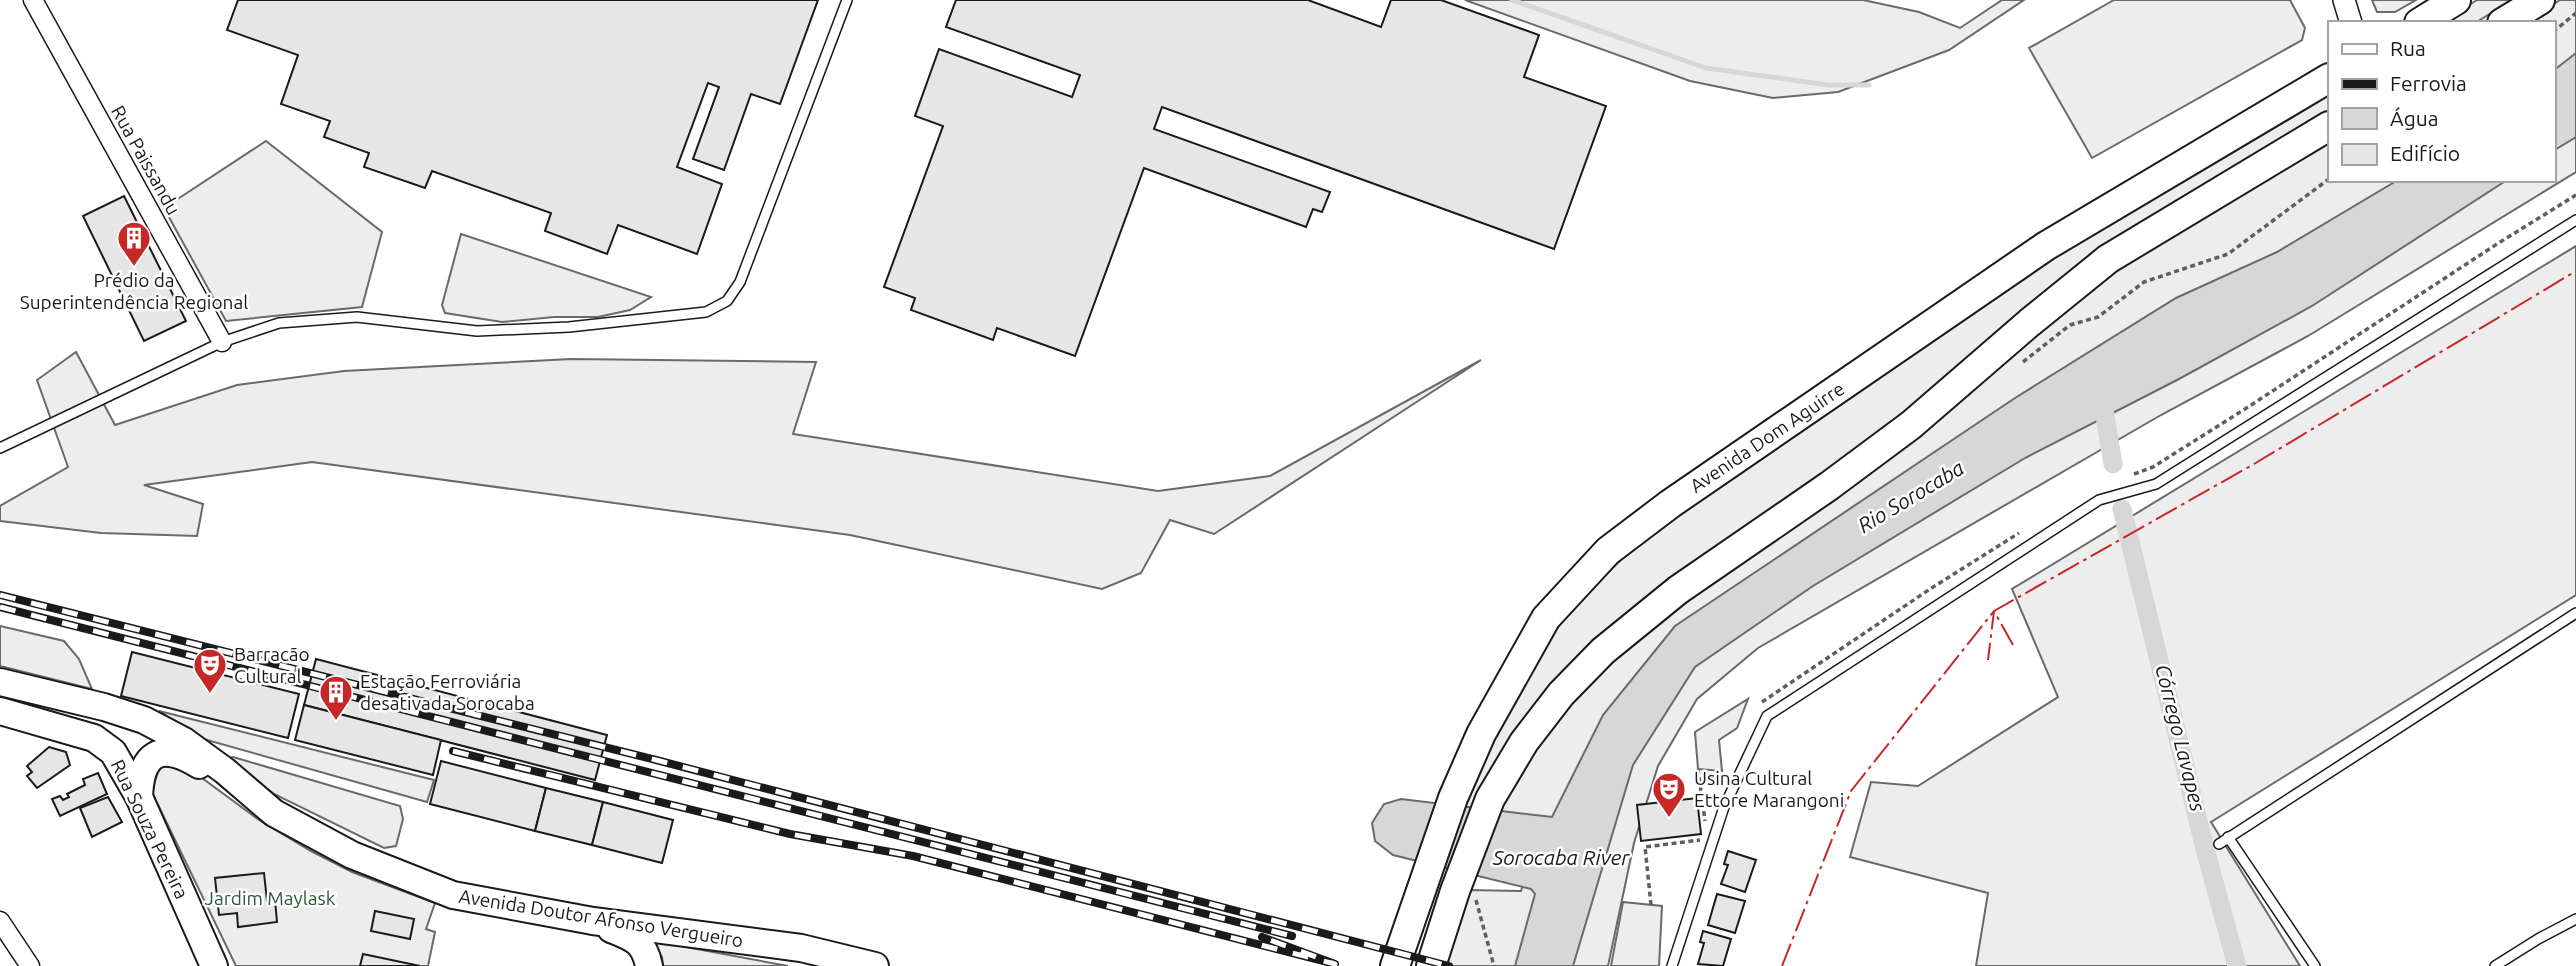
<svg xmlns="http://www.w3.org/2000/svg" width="2576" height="966" font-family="Ubuntu,sans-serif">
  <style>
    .built { fill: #ededed; stroke: #6a6a6a; stroke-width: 2 }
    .water { fill: #d7d7d7; stroke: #6a6a6a; stroke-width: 2 }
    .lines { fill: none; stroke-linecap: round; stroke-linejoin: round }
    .stream { stroke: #d7d7d7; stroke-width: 5 }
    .canal { stroke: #d7d7d7; stroke-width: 19 }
    .building { fill: #e6e6e6; stroke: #1a1a1a; stroke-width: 2 }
    .service-casing { stroke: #1a1a1a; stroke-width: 12 }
    .minor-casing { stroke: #1a1a1a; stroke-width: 21 }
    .tertiary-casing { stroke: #1a1a1a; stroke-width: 24 }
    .primary-casing { stroke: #1a1a1a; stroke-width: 30 }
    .trunk-casing { stroke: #1a1a1a; stroke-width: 32 }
    .path { stroke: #5f5f5f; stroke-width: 3.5; stroke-dasharray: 5 3.5; stroke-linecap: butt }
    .service { stroke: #fff; stroke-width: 9 }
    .minor { stroke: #fff; stroke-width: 18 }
    .tertiary { stroke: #fff; stroke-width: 21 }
    .primary { stroke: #fff; stroke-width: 26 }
    .trunk { stroke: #fff; stroke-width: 28 }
    .rail-casing { stroke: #1a1a1a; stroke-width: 8 }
    .rail { stroke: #fff; stroke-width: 5; stroke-dasharray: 16; stroke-linecap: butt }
    .power { stroke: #c62828; stroke-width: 2; stroke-dasharray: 24 5 3.5 5; stroke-linecap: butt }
    .labels { text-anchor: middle; stroke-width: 5; stroke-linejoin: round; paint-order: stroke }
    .street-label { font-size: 19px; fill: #1a1a1a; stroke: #fff }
    .poi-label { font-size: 19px; fill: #1a1a1a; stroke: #fff; text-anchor: start }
    .park-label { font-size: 19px; fill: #2b5a34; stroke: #fff }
    .water-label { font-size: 21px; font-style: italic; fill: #1a1a1a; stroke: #fff }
  </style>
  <rect width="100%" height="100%" fill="#fff"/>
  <g class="built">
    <polygon points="1465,0 1863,0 1919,12 1960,28 2002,0 2024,0 1949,50 1838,92 1773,98 1690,81"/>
    <polygon points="2114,0 2290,0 2305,28 2302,40 2092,158 2029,48"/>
    <polygon points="2372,0 2416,0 2395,12 2377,12"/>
    <polygon points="2477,0 2512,0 2475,23 2440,23"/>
    <polygon points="2560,0 2576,0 2576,172 2308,336 2161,415 1758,648 1697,699 1658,766 1634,843 1608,966 1441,966 1467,890 1521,891 1544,817 1496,811 1552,725 1604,663 2133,254 2329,139 2329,180 2553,180 2553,23 2522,23"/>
    <polygon points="2329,90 2329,113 2074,270 2042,294 1905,417 1666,584 1477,808 1460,806 1482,751 1553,633 1583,596 1627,554 1683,506 2053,255"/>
    <polygon points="266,141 382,232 362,307 226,321 164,208"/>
    <polygon points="461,234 651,297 630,310 598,317 554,317 502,322 445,313 442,305"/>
    <polygon points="2576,246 2576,595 2211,822 2300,966 1976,966 1988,893 1850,857 1871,782 1918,786 2058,697 2012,589"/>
    <polygon points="76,352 115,425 237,385 344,371 571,359 816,362 793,434 1158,491 1270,476 1481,360 1214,534 1170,520 1141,573 1102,589 850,535 312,462 144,485 203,504 197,536 101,533 0,521 0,506 68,467 37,380"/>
    <polygon points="0,626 64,641 79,659 92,689 0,666"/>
    <polygon points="1748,699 1737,728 1719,740 1722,771 1698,769 1695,732"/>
    <polygon points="159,711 434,780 427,802 200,738"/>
    <polygon points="233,757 400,806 403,819 396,846 384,848 274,794 228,762 229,758"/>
    <polygon points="158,764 187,767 259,820 311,851 352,872 435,903 426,929 435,932 428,966 236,966 148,784"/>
    <polygon points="1623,902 1662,906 1659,966 1611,966"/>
    <polygon points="648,938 686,947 788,966 663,966 662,957"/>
  </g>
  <g class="water">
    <polygon points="2576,53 2576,137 2553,151 2553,71"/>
    <polygon points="2398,180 2507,180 2312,306 2179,379 2025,458 1813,586 1695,667 1633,765 1573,966 1515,966 1535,894 1531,889 1393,855 1375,841 1372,823 1384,804 1401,799 1552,817 1603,715 1675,626 2015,398 2176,298 2277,252"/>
  </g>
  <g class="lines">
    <polyline class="stream" points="1512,0 1706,68 1828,85 1869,85"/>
    <g class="canal">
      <polyline points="2101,392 2113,464"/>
      <polyline points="2122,509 2205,849 2237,966"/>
    </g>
  </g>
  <g class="building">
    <polygon points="238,0 818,0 780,104 751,94 724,170 693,159 719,87 708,83 677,167 722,184 697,254 618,225 607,254 545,231 551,213 432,171 425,188 364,167 369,153 324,137 330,121 281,104 298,55 227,30"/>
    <polygon points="956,0 1308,0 1381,27 1391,0 1441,0 1539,35 1524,77 1606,106 1554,249 1162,107 1154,129 1330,192 1322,212 1313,209 1306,227 1144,168 1075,356 997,328 993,340 911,310 915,298 884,287 943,126 915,116 939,49 1072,97 1080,75 946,27"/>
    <polygon points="124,196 186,321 144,341 83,216"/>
    <polygon points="132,652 299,694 288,738 121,696"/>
    <polygon points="316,659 607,735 595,780 304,705"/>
    <polygon points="304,705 441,740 433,775 295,740"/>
    <polygon points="49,747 66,752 70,765 37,788 27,776 32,772 27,766"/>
    <polygon points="441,761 546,788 535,831 430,804"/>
    <polygon points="98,773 107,794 60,816 52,799 60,796 63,800 69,797 67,794 85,785 83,779"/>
    <polygon points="546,788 603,802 592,845 535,831"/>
    <polygon points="108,797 122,822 92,837 80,808"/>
    <polygon points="1697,798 1701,834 1641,841 1637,805"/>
    <polygon points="603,802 673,820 662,863 592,845"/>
    <polygon points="1728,851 1756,860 1745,892 1721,884 1728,865 1724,864"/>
    <polygon points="264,873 267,901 275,900 277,922 238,927 237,913 219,915 215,878"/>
    <polygon points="1717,894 1745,901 1735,933 1708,925"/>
    <polygon points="375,911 414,919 410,939 371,931"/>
    <polygon points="1703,931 1731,939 1723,966 1698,964 1704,943 1700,942"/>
    <polygon points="363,954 420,966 360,966"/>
  </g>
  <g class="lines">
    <defs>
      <g id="service">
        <polyline points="0,448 222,342 279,323 357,317 477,331 569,327 706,312 727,301 740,282 847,0"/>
        <polyline points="2228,837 2315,966"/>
        <polyline points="2219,844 2576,613"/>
        <polyline points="1672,966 1724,807 1767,716 2099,500 2156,484 2576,220"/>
        <polyline points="2495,966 2538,939 2576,919"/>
      </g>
      <g id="minor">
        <polyline points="33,0 222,342"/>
        <polyline points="0,921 30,966"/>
      </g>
      <polyline id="tertiary" points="2344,0 2351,23"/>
      <g id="primary">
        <polyline points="0,682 104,707 144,720 184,741 225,771 274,813 352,855 453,895 593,921 801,948 875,966"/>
        <polyline points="0,711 94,738 113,752 139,797 214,966"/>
        <path d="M 139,797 C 141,753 160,741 199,765"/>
        <path d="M 611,929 C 633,938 644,941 649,966"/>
      </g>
      <g id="trunk">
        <polyline points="2419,23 2456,0"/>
        <polyline points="2502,23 2540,0"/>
        <polyline points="1395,966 1453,798 1481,734 1546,618 1608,551 1670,504 2046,246 2329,78"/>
        <polyline points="1431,966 1455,891 1490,799 1524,742 1561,694 1603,651 1678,590 1829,486 1911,425 2029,323 2108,259 2329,126"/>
      </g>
    </defs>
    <use href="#service" class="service-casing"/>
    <use href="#minor" class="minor-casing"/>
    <use href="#tertiary" class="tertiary-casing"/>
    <use href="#primary" class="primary-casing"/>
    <use href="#trunk" class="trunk-casing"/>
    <g class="path">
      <polyline points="2553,32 2576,13"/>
      <polyline points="2023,362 2070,325 2098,317 2144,282 2228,254 2329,179"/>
      <polyline points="2134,474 2153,467 2245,409 2497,244 2576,195"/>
      <polyline points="1762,702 1930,589 2019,533"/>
      <polyline points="1698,769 1705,821"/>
      <polyline points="1476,900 1494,966"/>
      <polyline points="1651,905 1645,847 1700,840"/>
    </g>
    <use href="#service" class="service"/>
    <use href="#minor" class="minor"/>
    <use href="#tertiary" class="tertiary"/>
    <use href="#primary" class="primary"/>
    <use href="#trunk" class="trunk"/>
    <defs>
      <g id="rail">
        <polyline points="0,595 660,761 1449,966"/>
        <polyline points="0,607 1292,936"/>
        <polyline points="453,751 790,834 913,856 1335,964 1262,937"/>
      </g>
    </defs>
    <use href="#rail" class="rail-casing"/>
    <use href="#rail" class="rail"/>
    <g class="power">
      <polyline points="2013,645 1994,611 2254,464 2576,271"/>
      <polyline points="1782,966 1851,791 1994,611 1988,660"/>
    </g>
  </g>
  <defs>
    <symbol id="building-pin" viewBox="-11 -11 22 30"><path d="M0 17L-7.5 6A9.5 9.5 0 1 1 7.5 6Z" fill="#c62828" stroke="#fff"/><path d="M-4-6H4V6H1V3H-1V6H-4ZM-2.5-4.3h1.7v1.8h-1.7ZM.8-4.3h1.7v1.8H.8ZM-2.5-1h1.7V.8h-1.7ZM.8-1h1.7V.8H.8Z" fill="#fff"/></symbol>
    <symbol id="theatre-pin" viewBox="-11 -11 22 30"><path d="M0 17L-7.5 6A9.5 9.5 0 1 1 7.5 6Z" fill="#c62828" stroke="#fff"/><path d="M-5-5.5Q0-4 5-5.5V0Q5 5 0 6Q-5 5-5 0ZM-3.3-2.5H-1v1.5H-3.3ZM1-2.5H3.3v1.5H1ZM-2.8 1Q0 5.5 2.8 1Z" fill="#fff"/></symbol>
  </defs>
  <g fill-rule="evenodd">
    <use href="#building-pin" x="115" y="219" width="38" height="52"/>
    <use href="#theatre-pin" x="191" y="646" width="38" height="52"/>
    <use href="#building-pin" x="317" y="673" width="38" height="52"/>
    <use href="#theatre-pin" x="1650" y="770" width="38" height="52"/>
  </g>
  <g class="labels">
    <g class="street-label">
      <text transform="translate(146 160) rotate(61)" y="7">Rua Paissandu</text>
      <text transform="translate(1767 437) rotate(-34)" y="7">Avenida Dom Aguirre</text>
      <text transform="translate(150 829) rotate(64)" y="7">Rua Souza Pereira</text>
      <text transform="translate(601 918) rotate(9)" y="7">Avenida Doutor Afonso Vergueiro</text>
    </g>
    <g class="poi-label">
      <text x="134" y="287" text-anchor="middle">Prédio da<tspan x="134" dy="22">Superintendência Regional</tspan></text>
      <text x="234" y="661">Barracão<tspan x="234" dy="22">Cultural</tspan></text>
      <text x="360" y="688">Estação Ferroviária<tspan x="360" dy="22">desativada Sorocaba</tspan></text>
      <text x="1694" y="785">Usina Cultural<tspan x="1694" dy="22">Ettore Marangoni</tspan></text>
    </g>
    <g class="park-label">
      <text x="270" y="905">Jardim Maylask</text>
    </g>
    <g class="water-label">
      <text transform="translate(1911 497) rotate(-31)" y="7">Rio Sorocaba</text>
      <text transform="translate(2180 738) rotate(76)" y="7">Córrego Lavapes</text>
      <text x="1561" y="865">Sorocaba River</text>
    </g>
  </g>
  <rect x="2328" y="21" width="228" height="161" fill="#ffffff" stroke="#a3a3a3" stroke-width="2"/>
  <rect x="2342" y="44" width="35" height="10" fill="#ffffff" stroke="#a3a3a3" stroke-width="2"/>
  <text x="2390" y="56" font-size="21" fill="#1a1a1a">Rua</text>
  <rect x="2342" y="79" width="35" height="10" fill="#1a1a1a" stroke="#a3a3a3" stroke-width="2"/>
  <text x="2390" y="91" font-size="21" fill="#1a1a1a">Ferrovia</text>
  <rect x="2342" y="108" width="35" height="21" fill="#d7d7d7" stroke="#a3a3a3" stroke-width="2"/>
  <text x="2390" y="126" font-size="21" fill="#1a1a1a">Água</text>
  <rect x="2342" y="144" width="35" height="21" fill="#e6e6e6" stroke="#a3a3a3" stroke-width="2"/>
  <text x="2390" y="161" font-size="21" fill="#1a1a1a">Edifício</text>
</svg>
